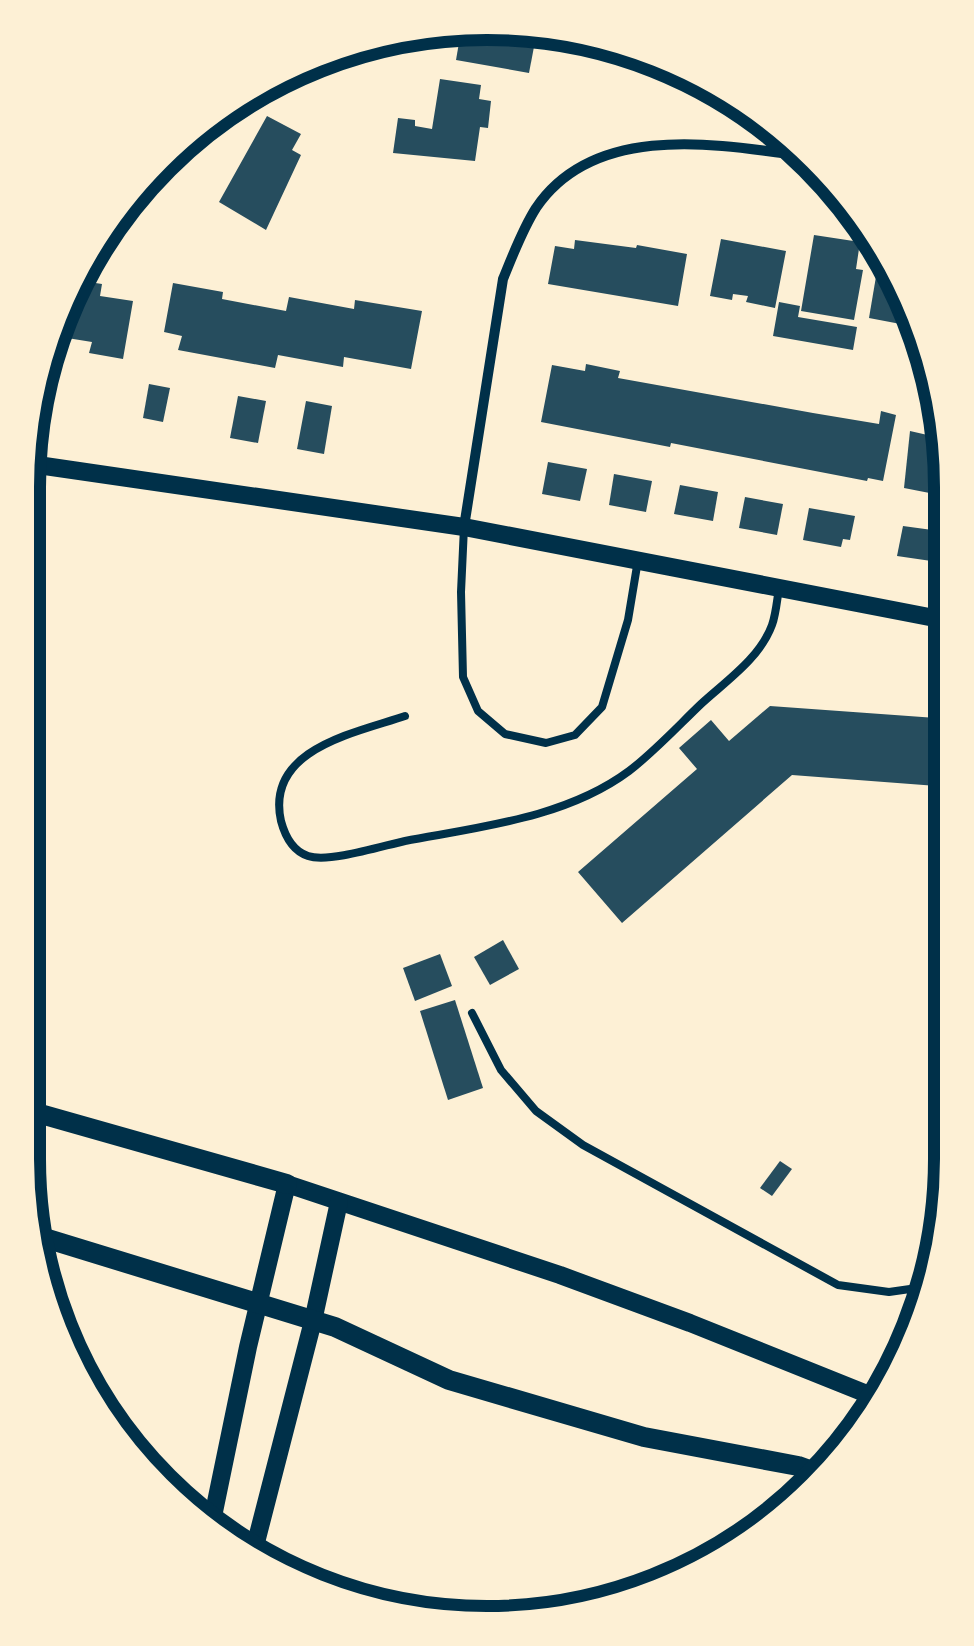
<svg xmlns="http://www.w3.org/2000/svg" width="974" height="1646" font-family="Jost,sans-serif">
  <style>
    .building { fill: #264d5e }
    .lines { fill: none; stroke-linecap: round; stroke-linejoin: round }
    .service { stroke: #003049; stroke-width: 8 }
    .minor { stroke: #003049; stroke-width: 10 }
    .tertiary { stroke: #003049; stroke-width: 18 }
    .secondary { stroke: #003049; stroke-width: 20 }
    .rim { fill: none; stroke: #003049; stroke-width: 12 }
  </style>
  <rect width="100%" height="100%" fill="#fdf0d5"/>
  <g class="building">
    <polygon points="461,31 537,31 529,73 456,60"/>
    <polygon points="440,79 481,85 479,99 491,101 488,128 480,127 475,161 393,153 398,118 415,120 415,126 432,129"/>
    <polygon points="267,116 301,134 292,150 301,155 266,230 219,202"/>
    <polygon points="814,235 860,242 856,269 863,270 854,320 801,311"/>
    <polygon points="721,239 786,251 775,308 746,302 748,296 733,294 732,300 710,296"/>
    <polygon points="575,240 636,248 637,245 687,254 678,306 548,284 555,246 574,249"/>
    <polygon points="881,247 890,255 911,326 869,318"/>
    <polygon points="76,280 102,284 100,296 133,301 123,359 89,353 92,342 61,337 65,308 62,308"/>
    <polygon points="173,283 223,292 222,299 286,311 289,297 354,309 355,300 422,311 411,369 344,357 343,367 278,355 275,368 178,350 182,336 164,332"/>
    <polygon points="779,302 800,306 798,317 857,327 853,350 773,336"/>
    <polygon points="586,364 620,371 618,378 813,413 879,424 881,411 896,415 883,481 868,478 867,481 671,443 670,447 541,422 552,365 585,371"/>
    <polygon points="149,384 170,388 163,422 143,418"/>
    <polygon points="238,396 266,401 258,443 230,438"/>
    <polygon points="306,401 332,406 324,454 297,449"/>
    <polygon points="910,431 945,439 950,456 950,497 904,488"/>
    <polygon points="548,462 587,469 580,501 542,494"/>
    <polygon points="614,474 652,481 646,512 609,505"/>
    <polygon points="680,485 718,492 713,521 674,514"/>
    <polygon points="745,497 783,504 777,535 739,528"/>
    <polygon points="809,508 855,516 850,540 843,539 841,547 803,540"/>
    <polygon points="903,526 947,532 945,563 897,556"/>
    <polygon points="770,706 950,719 950,787 792,775 622,923 578,872 697,769 679,748 711,720 729,741"/>
    <polygon points="503,940 519,969 490,985 474,957"/>
    <polygon points="440,954 452,986 415,1001 403,968"/>
    <polygon points="455,1000 483,1088 448,1100 420,1011"/>
    <polygon points="780,1161 792,1169 772,1196 760,1188"/>
    <polygon points="683,1558 701,1562 700,1565 677,1577"/>
    <polygon points="636,1580 663,1585 633,1599"/>
  </g>
  <g class="lines">
    <g class="service">
      <polyline points="464,527 461,592 463,677 478,711 505,734 546,743 575,735 602,707 628,620 638,560"/>
      <path d="M 405,716 C 355,733 265,749 281,821 C 285,836 293,851 308,856 C 329,863 382,846 405,841 C 479,827 566,818 629,771 C 654,752 678,726 701,704 C 726,681 760,658 772,625 C 776,614 777,600 779,588"/>
      <polyline points="472,1013 501,1070 536,1111 583,1145 838,1285 889,1292 931,1286"/>
    </g>
    <path class="minor" d="M 464,527 L 503,279 C 513,255 522,230 536,208 C 593,124 711,143 796,155"/>
    <g class="tertiary">
      <polyline points="24,463 464,527 950,621"/>
      <polyline points="210,1531 248,1347 287,1184 560,1275 690,1323 882,1400"/>
      <polyline points="253,1554 313,1321 339,1202"/>
    </g>
    <g class="secondary">
      <polyline points="23,1109 287,1184"/>
      <polyline points="35,1235 335,1327 449,1380 644,1437 798,1466 820,1474"/>
    </g>
  </g>
  <path d="M0 0H974V1646H0ZM487 40H487A447 447 0 0 1 934 487V1159A447 447 0 0 1 487 1606H487A447 447 0 0 1 40 1159V487A447 447 0 0 1 487 40Z" fill="#fdf0d5" fill-rule="evenodd"/>
  <path class="rim" d="M487 40H487A447 447 0 0 1 934 487V1159A447 447 0 0 1 487 1606H487A447 447 0 0 1 40 1159V487A447 447 0 0 1 487 40Z"/>
</svg>
